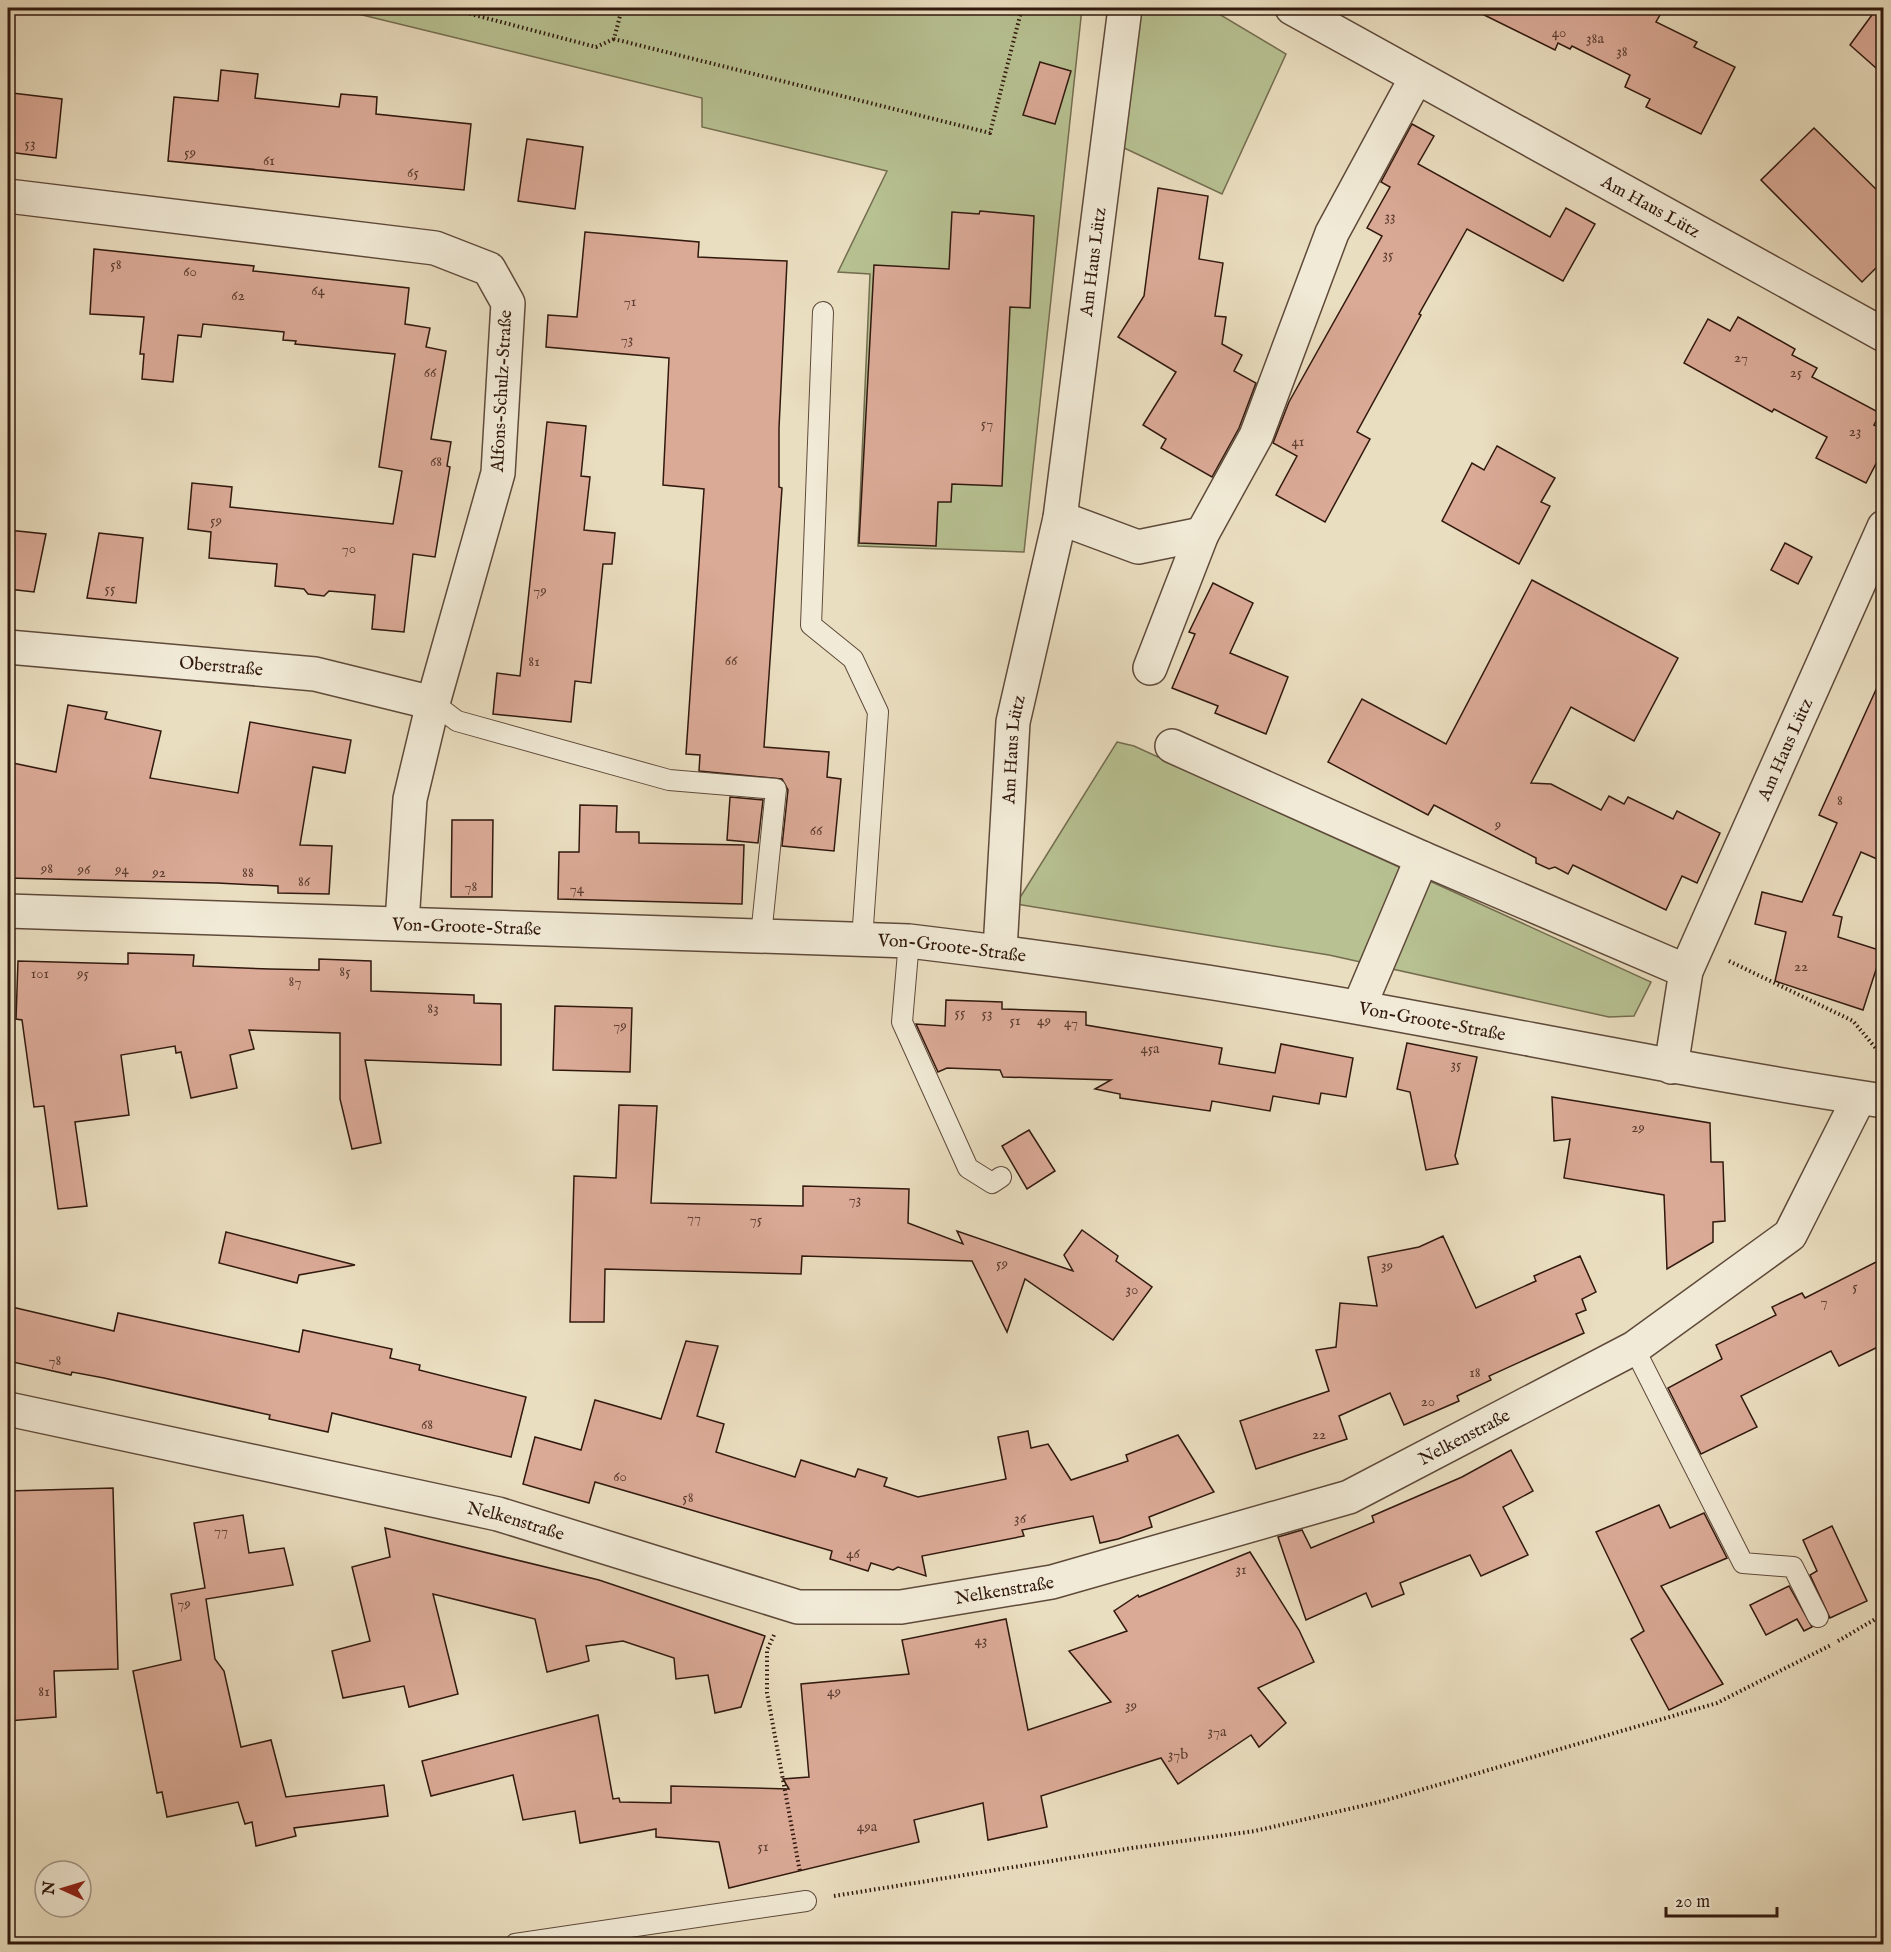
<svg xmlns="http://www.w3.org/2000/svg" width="1891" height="1952" font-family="'IM FELL English',serif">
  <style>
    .green { fill: #b7c192; stroke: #746d50; stroke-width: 1.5 }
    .building { fill: #dbaa97; stroke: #31190e; stroke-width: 1.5 }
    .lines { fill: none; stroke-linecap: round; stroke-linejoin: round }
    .service-casing { stroke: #5f4a3a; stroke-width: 22 }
    .minor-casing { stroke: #5f4a3a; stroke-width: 36 }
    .tertiary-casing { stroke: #5f4a3a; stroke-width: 36 }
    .path { stroke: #31190e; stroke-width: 4; stroke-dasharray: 1.5 3; stroke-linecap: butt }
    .service { stroke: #f1ead6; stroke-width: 20 }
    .minor { stroke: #f1ead6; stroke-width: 33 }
    .tertiary { stroke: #f1ead6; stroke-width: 33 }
    .labels { text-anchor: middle; stroke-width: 6; stroke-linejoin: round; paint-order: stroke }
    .number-label { font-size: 15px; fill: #5c3d30 }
    .street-label { font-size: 18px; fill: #31190e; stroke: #f1ead6 }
  </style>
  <rect width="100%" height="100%" fill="#eadec0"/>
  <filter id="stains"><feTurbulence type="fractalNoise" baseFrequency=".00333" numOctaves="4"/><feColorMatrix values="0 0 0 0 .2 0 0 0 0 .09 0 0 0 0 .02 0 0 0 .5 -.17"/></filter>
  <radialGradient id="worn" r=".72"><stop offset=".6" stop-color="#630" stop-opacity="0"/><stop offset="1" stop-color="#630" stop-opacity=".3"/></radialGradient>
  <g class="green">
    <polygon points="319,8 1082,8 1024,552 858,546 870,274 838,272 887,171 702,127 702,98 350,12"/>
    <polygon points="1137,8 1209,8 1286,54 1222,194 1122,147"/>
    <polygon points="1117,742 1134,746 1651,982 1634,1016 1609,1017 1329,955 1016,904"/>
  </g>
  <g class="building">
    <polygon points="1470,8 1664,8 1656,22 1697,42 1694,47 1735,67 1701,134 1646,107 1650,99 1625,87 1630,75 1572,46 1570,49 1558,43 1555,50"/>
    <polygon points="1877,8 1884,8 1884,75 1850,45"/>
    <polygon points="1040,62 1071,71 1055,124 1023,115"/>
    <polygon points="221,70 258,74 255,98 339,107 341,94 377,97 376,114 471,124 464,190 168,161 174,97 218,101"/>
    <polygon points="12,93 62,99 56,158 8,152"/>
    <polygon points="1412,124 1434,136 1418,164 1550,237 1566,208 1595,224 1563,281 1467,229 1419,314 1421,315 1357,432 1370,439 1325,522 1276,495 1297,456 1273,443 1289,402 1382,236 1367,228 1390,187 1381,182"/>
    <polygon points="1814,128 1884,197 1884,260 1862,282 1761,180"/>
    <polygon points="527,139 583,147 575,209 518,201"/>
    <polygon points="1158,188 1208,196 1199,259 1223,263 1215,316 1226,317 1222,344 1242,355 1234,371 1256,383 1239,428 1212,477 1161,448 1166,439 1143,425 1176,372 1118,337 1144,296"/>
    <polygon points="980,211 1034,216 1030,308 1010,307 1002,486 952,484 951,502 938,502 936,546 859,543 874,265 949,269 952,212 979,214"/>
    <polygon points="585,232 699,242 698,257 787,261 779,428 779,487 782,488 764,747 829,752 827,777 841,779 834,851 782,846 788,790 782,779 699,771 700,755 686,754 704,489 663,485 669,358 546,347 548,315 577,317"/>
    <polygon points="94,249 254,266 253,271 409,288 405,324 430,328 426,347 446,351 431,439 451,442 447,466 450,467 435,557 413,554 404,632 372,629 375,595 329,591 324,596 308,594 304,589 275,586 277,564 209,558 211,532 188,529 192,483 232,487 230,507 393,524 402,471 379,467 395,354 295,344 296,341 283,340 284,332 203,324 201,337 178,335 173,382 142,379 144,354 140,354 144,317 90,314"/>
    <polygon points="1738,317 1795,349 1792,355 1817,368 1812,377 1880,413 1874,425 1884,429 1884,448 1866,483 1816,458 1827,437 1774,409 1772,412 1684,363 1708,319 1730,331"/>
    <polygon points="547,422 586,426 581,476 590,477 584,530 615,533 612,564 603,564 591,683 575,681 571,722 493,714 497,673 520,676"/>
    <polygon points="1497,446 1555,478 1541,502 1550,506 1519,564 1442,521 1472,463 1484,470"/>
    <polygon points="8,530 46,534 34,592 8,589"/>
    <polygon points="99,533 143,538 136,603 87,598"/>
    <polygon points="1785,543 1812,557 1798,584 1771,570"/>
    <polygon points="1532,580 1678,658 1634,741 1571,707 1531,783 1551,784 1601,810 1609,796 1624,804 1628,797 1673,819 1677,811 1720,833 1697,883 1682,876 1666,910 1573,865 1568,874 1555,867 1549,869 1536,863 1536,858 1434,805 1428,815 1328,762 1362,699 1446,744"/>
    <polygon points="1213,583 1253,603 1230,653 1288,677 1266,734 1215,713 1218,706 1172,688 1195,634 1189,632"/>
    <polygon points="1884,672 1884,862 1861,852 1833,915 1842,917 1838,937 1882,951 1863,1010 1775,981 1786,932 1755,924 1762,892 1802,902 1837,823 1819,815"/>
    <polygon points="68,705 107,712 105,719 161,731 150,778 238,793 250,722 351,740 345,773 313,767 300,845 332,846 329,894 278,893 278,886 217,883 8,878 8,762 56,772"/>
    <polygon points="730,797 763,800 758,843 727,840"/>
    <polygon points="580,805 617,806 616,832 639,832 639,843 744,845 742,904 558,899 559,852 579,852"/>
    <polygon points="452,820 493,820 492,897 451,897"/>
    <polygon points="128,953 194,955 193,966 270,969 319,970 319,959 371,961 371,991 474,995 474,1003 501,1004 501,1065 365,1060 381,1143 352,1149 340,1099 340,1033 249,1030 254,1049 230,1055 237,1088 191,1098 181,1052 176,1053 175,1046 121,1055 129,1115 75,1122 87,1206 58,1209 44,1106 34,1107 22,1020 16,1019 18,961 128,964"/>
    <polygon points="946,1000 1002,1002 1002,1009 1086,1012 1086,1025 1222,1048 1219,1064 1275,1073 1281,1044 1353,1058 1346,1097 1321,1093 1319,1104 1273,1096 1270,1111 1212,1101 1210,1111 1120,1098 1120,1094 1095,1089 1111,1080 1003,1077 1000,1070 947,1068 938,1072 916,1024 945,1026"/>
    <polygon points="555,1006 632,1008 630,1072 553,1070"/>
    <polygon points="1407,1043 1477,1057 1455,1156 1458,1164 1426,1170 1410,1092 1397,1089"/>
    <polygon points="1552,1097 1710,1123 1711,1162 1723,1162 1725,1221 1713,1222 1713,1242 1667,1269 1664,1195 1564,1178 1570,1139 1554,1141"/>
    <polygon points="619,1105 657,1106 651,1203 803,1206 803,1186 909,1189 908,1223 963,1244 957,1231 1073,1271 1064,1255 1082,1230 1118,1256 1116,1261 1152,1287 1113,1340 1025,1279 1007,1332 972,1261 802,1256 801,1274 605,1269 604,1322 570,1322 574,1176 616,1178"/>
    <polygon points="1029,1130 1055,1171 1027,1189 1002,1146"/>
    <polygon points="226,1232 273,1244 355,1265 299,1275 297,1283 219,1263"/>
    <polygon points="1443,1236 1476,1308 1536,1281 1534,1276 1580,1256 1596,1292 1582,1299 1586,1310 1576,1314 1584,1333 1489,1376 1491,1380 1457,1396 1459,1401 1404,1425 1390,1393 1339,1416 1347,1439 1256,1469 1240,1421 1329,1391 1316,1350 1336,1347 1340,1303 1377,1306 1368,1257 1419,1247"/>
    <polygon points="1884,1258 1884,1344 1839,1366 1831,1351 1741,1396 1757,1427 1701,1454 1668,1388 1722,1359 1716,1345 1776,1315 1772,1307 1802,1293 1805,1298"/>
    <polygon points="12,1307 114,1331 118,1313 299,1352 303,1330 392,1349 390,1358 420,1365 419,1370 526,1397 511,1457 332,1413 328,1432 269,1419 270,1415 104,1378 72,1372 71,1375 8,1361 8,1312 11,1313"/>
    <polygon points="686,1341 718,1346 697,1416 724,1424 716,1452 795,1477 801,1460 855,1477 858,1469 887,1478 884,1486 918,1497 1006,1479 998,1437 1028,1431 1031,1448 1048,1444 1071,1480 1128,1461 1126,1455 1178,1435 1214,1492 1149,1517 1152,1527 1118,1539 1100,1543 1093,1516 1022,1530 1024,1536 922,1556 926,1576 898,1567 893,1570 871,1563 868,1571 830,1559 832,1551 595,1482 589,1503 523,1484 535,1437 581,1450 595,1400 661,1419"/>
    <polygon points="1511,1450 1533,1491 1503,1507 1528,1555 1481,1576 1470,1555 1400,1583 1404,1594 1372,1607 1366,1593 1306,1620 1278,1537 1302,1530 1311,1548 1374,1522 1372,1516 1462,1477"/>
    <polygon points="113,1488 118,1669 54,1671 56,1717 8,1721 8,1491"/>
    <polygon points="1659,1505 1670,1528 1704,1513 1727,1558 1661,1586 1723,1684 1669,1710 1631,1639 1644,1631 1596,1532"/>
    <polygon points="243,1515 249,1553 284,1548 293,1585 206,1599 215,1659 224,1671 241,1747 271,1740 286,1797 384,1785 388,1816 294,1828 296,1836 256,1846 252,1822 245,1824 238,1802 167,1817 162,1792 157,1793 133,1671 181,1660 171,1594 205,1588 194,1523"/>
    <polygon points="1832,1526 1867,1601 1830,1618 1810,1575 1817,1571 1803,1540"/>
    <polygon points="385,1528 599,1580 765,1636 741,1707 715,1713 708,1675 676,1679 674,1658 623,1641 586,1646 589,1661 547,1672 535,1619 433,1594 458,1694 409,1707 404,1686 343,1698 332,1651 370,1641 352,1567 390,1557"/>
    <polygon points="1250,1552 1299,1630 1314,1662 1258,1688 1286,1723 1259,1747 1251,1735 1178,1784 1161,1758 1041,1796 1047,1827 988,1840 983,1803 914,1820 919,1842 729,1888 719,1842 656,1837 656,1829 580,1843 575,1811 523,1820 513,1775 431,1796 422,1761 598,1715 613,1799 619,1798 620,1802 671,1803 671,1786 789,1789 783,1779 809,1777 801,1684 909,1674 902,1640 1006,1619 1028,1730 1111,1702 1069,1651 1127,1631 1114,1611 1138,1595 1139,1597"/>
    <polygon points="1789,1586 1812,1627 1804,1631 1797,1619 1766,1635 1750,1605"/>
  </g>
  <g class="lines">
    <defs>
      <g id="service">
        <polyline points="823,312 811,625 853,659 878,712 862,940"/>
        <polyline points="433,703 457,721 669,780 776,789 761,936"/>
        <polyline points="909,941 902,1022 968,1168 992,1183 1001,1177"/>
        <polyline points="1634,1348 1743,1563 1793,1567 1818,1617"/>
        <polyline points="515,1944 806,1901"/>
      </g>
      <g id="minor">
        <path id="s1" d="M 1292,8 L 1884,335"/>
        <polyline points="8,196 435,248 489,269 508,303 498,473 433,703 410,799 402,923"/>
        <polyline points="1060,518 1138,547 1202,534"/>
        <path id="s2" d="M 8,647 L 315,674 L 433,703"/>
        <polyline points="1150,668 1202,534 1256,436 1332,233 1416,78"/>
        <polyline points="1172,746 1422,858 1686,971"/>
        <path id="s3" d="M 1000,950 L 1013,722 L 1060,518 L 1125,8"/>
        <polyline points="1359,1007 1422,858"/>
        <path id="s4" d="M 1671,1067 L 1686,971 L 1884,527"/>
        <path id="s5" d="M 8,1409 L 498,1514 L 798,1607 L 901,1607 L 1052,1582 L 1349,1497 L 1634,1348 L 1790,1235 L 1859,1098"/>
      </g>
      <g id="tertiary">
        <path id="s6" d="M 8,911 L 909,941 C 1060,959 1211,981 1361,1008 C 1535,1039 1708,1075 1884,1101"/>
      </g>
    </defs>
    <use href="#service" class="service-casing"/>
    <use href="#minor" class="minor-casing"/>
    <use href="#tertiary" class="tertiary-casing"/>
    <g class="path">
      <polyline points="448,8 596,47 614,39"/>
      <polyline points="622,8 614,39 990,133 1022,8"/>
      <polyline points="1729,961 1853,1021 1884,1058"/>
      <polyline points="774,1635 767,1650 767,1693 800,1872"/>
      <polyline points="1838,1641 1884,1614"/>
      <polyline points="834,1896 1132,1848 1255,1831 1383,1801 1717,1703 1831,1645"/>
    </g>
    <use href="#service" class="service"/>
    <use href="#minor" class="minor"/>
    <use href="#tertiary" class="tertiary"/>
  </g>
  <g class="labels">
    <g class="number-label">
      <text x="1559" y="37">40</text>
      <text x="1595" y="43">38a</text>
      <text x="1622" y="56">38</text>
      <text x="30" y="148">53</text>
      <text x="190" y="157">59</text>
      <text x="269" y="165">61</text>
      <text x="413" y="177">65</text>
      <text x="1390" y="221">33</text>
      <text x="1388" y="259">35</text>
      <text x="116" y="269">58</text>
      <text x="190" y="276">60</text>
      <text x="318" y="295">64</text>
      <text x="238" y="300">62</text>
      <text x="630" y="306">71</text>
      <text x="627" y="344">73</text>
      <text x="1741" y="362">27</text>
      <text x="430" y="377">66</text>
      <text x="1796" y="377">25</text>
      <text x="987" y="428">57</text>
      <text x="1855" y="436">23</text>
      <text x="1298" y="446">41</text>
      <text x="436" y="466">68</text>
      <text x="216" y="525">59</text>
      <text x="349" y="553">70</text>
      <text x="110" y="593">55</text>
      <text x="540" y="595">79</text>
      <text x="731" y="665">66</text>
      <text x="534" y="666">81</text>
      <text x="1840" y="805">8</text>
      <text x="1498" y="829">9</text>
      <text x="816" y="835">66</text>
      <text x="47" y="873">98</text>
      <text x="84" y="874">96</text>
      <text x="122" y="874">94</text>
      <text x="159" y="877">92</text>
      <text x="248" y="877">88</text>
      <text x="304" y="886">86</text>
      <text x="471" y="891">78</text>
      <text x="577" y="893">74</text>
      <text x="1801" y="971">22</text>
      <text x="345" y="976">85</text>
      <text x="40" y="978">101</text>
      <text x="83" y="978">95</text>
      <text x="295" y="986">87</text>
      <text x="433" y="1013">83</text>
      <text x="960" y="1017">55</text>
      <text x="987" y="1018">53</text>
      <text x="1015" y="1025">51</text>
      <text x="1044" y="1025">49</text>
      <text x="1071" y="1027">47</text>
      <text x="620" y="1030">79</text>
      <text x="1150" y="1053">45a</text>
      <text x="1456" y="1069">35</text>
      <text x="1638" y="1132">29</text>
      <text x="855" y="1204">73</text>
      <text x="694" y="1222">77</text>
      <text x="756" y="1224">75</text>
      <text x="1002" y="1268">59</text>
      <text x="1387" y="1270">39</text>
      <text x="1855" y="1291">5</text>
      <text x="1132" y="1294">30</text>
      <text x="1824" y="1306">7</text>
      <text x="55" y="1365">78</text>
      <text x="1475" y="1377">18</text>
      <text x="1428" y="1406">20</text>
      <text x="427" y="1429">68</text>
      <text x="1319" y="1439">22</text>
      <text x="620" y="1481">60</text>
      <text x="688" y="1502">58</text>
      <text x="1020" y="1523">36</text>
      <text x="221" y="1535">77</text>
      <text x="853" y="1558">46</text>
      <text x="1241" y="1574">31</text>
      <text x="184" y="1608">79</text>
      <text x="981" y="1645">43</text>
      <text x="44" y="1696">81</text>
      <text x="834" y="1696">49</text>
      <text x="1131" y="1710">39</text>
      <text x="1217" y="1736">37a</text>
      <text x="1178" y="1759">37b</text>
      <text x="867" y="1831">49a</text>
      <text x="763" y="1851">51</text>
    </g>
    <g class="street-label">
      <text dy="6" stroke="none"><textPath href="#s1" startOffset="410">Am Haus Lütz</textPath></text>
      <text dy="6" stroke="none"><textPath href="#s3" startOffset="696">Am Haus Lütz</textPath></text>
      <text transform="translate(501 391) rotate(-87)" y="6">Alfons-Schulz-Straße</text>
      <text dy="6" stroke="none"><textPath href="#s2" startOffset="214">Oberstraße</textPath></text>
      <text dy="6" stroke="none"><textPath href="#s4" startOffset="340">Am Haus Lütz</textPath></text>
      <text dy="6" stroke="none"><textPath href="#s3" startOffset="201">Am Haus Lütz</textPath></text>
      <text dy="6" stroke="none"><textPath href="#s6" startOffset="459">Von-Groote-Straße</textPath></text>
      <text dy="6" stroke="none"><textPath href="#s6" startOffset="945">Von-Groote-Straße</textPath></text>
      <text dy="6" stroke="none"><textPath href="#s6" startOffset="1431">Von-Groote-Straße</textPath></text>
      <text dy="6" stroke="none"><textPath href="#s5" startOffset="1510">Nelkenstraße</textPath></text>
      <text dy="6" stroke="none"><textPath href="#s5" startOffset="520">Nelkenstraße</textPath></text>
      <text dy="6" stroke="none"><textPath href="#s5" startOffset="1023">Nelkenstraße</textPath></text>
    </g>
  </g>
  <rect width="1891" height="1952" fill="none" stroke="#eadec0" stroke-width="30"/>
  <rect x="9" y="9" width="1873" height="1934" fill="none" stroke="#31190e" stroke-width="3"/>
  <rect x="15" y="15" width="1861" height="1922" fill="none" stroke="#31190e" stroke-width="1.5"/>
  <g transform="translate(63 1889) rotate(274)"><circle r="28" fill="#f1ead6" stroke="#a49686" stroke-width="1.5"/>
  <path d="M0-4.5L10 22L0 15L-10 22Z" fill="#8f2418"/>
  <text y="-9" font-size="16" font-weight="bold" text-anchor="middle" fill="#31190e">N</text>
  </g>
  <path d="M1666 1907v9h111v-9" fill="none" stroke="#31190e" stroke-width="3"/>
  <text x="1675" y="1907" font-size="18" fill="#31190e" stroke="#f1ead6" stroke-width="4.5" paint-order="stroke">20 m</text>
  <rect width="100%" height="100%" filter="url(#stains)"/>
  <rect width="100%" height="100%" fill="url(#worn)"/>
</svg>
